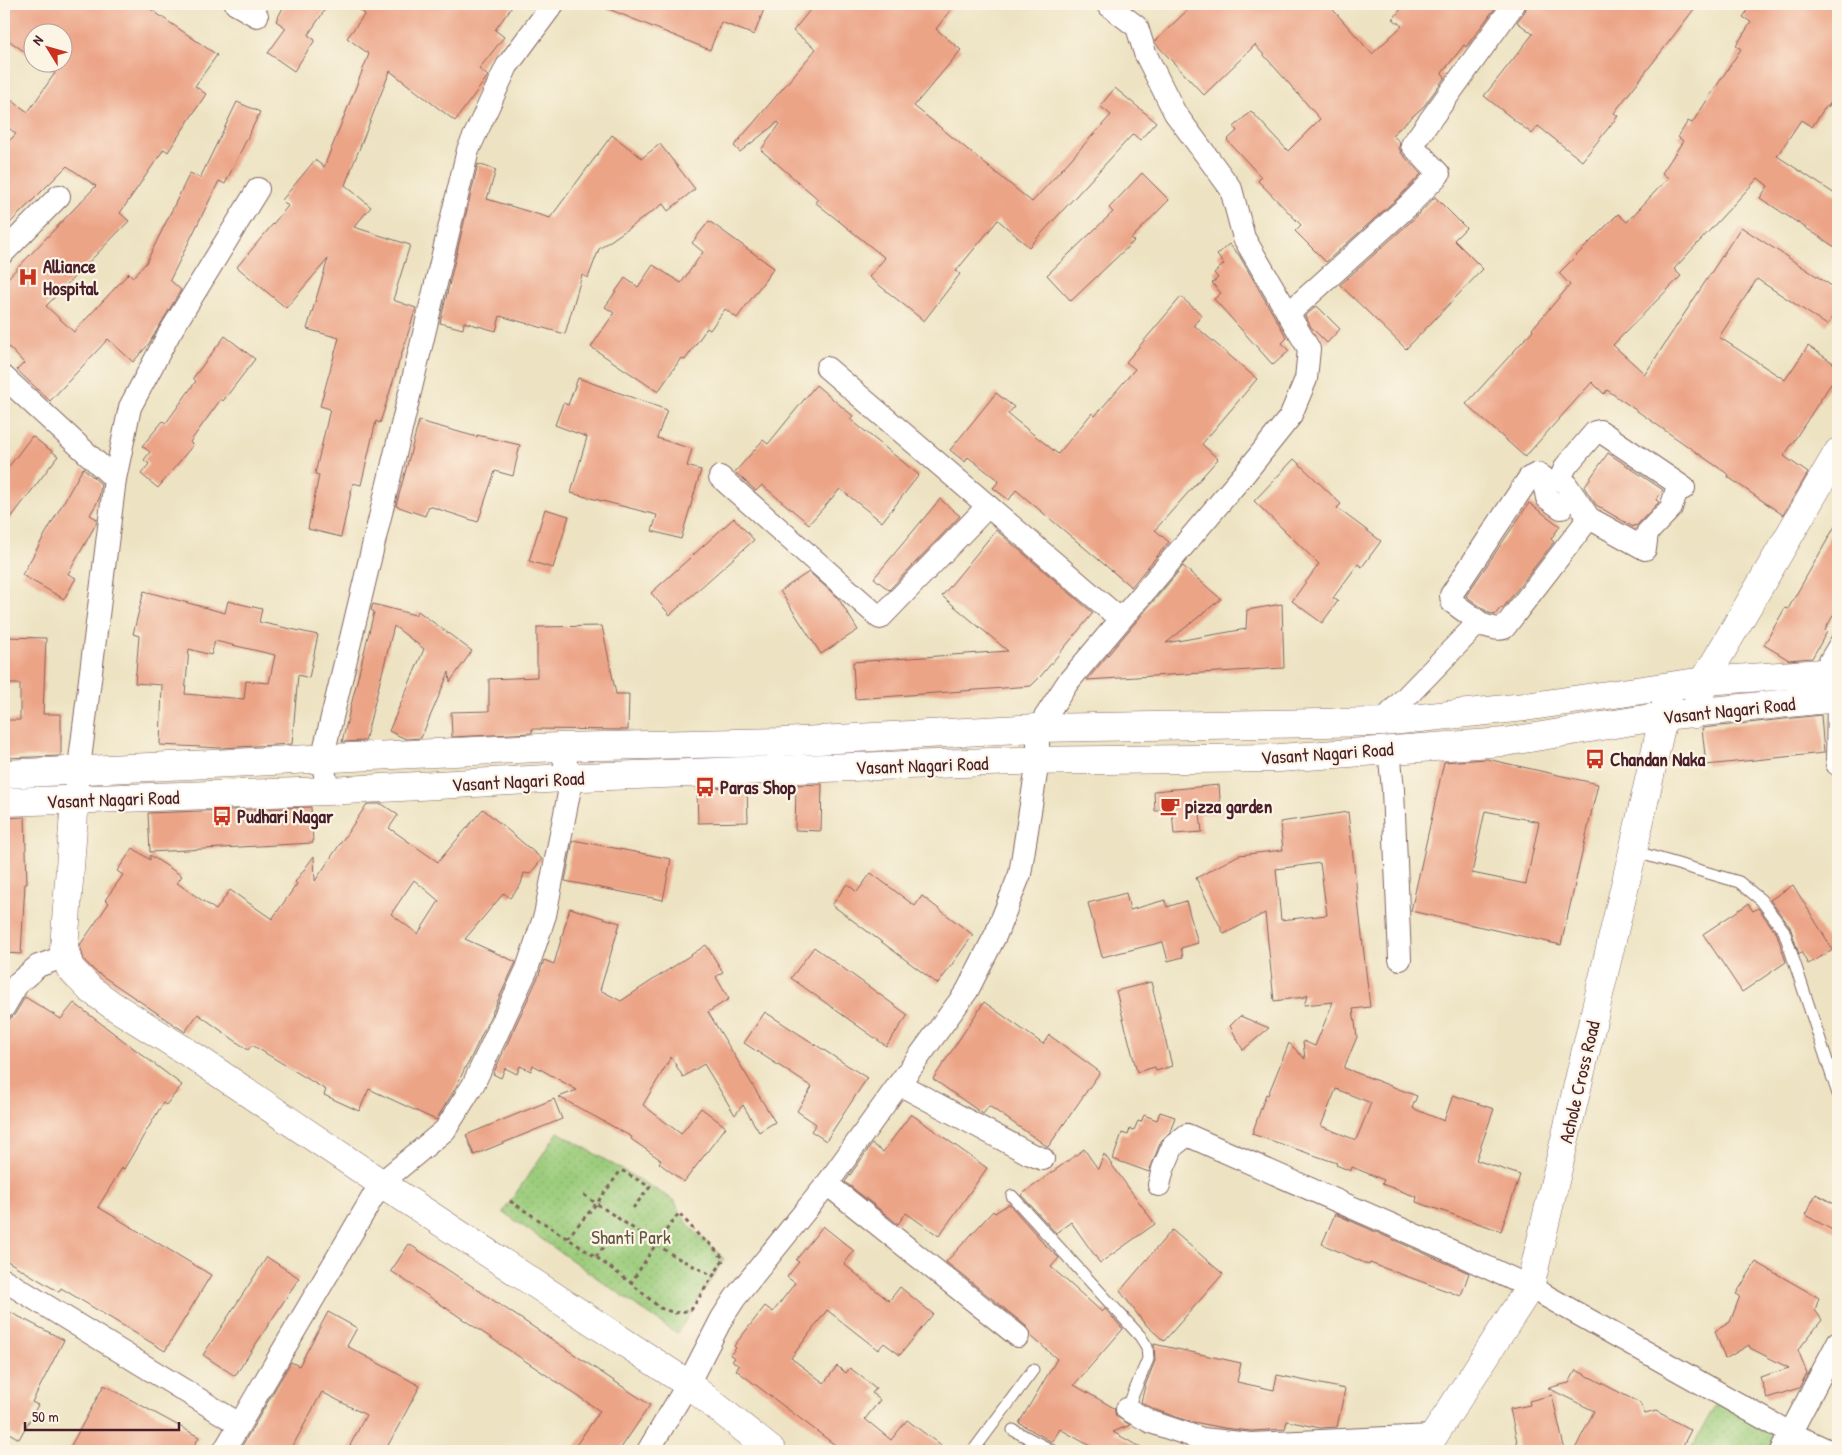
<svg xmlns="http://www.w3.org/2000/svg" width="1842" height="1455" font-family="'Patrick Hand',sans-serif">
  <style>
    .park { fill: url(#park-dots); stroke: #727654 }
    .building { fill: #eca487; fill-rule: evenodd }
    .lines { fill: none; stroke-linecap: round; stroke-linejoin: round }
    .lane-casing { stroke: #836460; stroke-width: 13 }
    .street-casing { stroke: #836460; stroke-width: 24 }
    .secondary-casing { stroke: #836460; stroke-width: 29 }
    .primary-casing { stroke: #836460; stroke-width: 29 }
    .path { stroke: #836460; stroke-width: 3; stroke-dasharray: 4 4; stroke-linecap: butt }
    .lane { stroke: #fff; stroke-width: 11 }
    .street { stroke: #fff; stroke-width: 22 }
    .secondary { stroke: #fff; stroke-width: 28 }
    .primary { stroke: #fff; stroke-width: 28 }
    .labels { text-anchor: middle; stroke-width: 4.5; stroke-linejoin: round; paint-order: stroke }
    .poi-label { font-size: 19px; font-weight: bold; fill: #4a1f2b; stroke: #fcf5e5; text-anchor: start }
    .street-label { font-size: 19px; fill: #4a1f2b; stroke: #fcf5e5 }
    .park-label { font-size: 19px; fill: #625343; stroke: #fcf5e5 }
  </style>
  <defs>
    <pattern id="park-dots" width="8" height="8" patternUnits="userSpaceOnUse" patternTransform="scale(1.25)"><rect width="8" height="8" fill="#9bcc7c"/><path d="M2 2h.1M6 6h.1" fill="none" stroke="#87af6b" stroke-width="1.8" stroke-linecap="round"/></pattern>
  </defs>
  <rect width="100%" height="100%" fill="#fcf5e5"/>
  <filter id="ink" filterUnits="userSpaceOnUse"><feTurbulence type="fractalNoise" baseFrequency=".02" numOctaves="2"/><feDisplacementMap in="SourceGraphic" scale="10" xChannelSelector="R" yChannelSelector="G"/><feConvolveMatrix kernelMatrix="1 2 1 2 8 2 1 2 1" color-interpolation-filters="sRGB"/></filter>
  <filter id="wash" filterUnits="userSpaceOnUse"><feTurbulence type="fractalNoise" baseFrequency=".0096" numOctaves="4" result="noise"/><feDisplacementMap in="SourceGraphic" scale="20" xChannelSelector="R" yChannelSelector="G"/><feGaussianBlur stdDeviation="1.12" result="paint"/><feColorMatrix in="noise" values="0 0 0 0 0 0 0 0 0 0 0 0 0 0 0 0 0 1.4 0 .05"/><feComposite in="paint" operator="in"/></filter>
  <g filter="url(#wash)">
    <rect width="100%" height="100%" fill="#ede3c3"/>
    <g class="park">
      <path d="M 558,1132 L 675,1201 C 683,1226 707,1240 724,1259 L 677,1334 L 503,1212 Z"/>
      <polygon points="1718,1400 1781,1437 1774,1451 1690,1451"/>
    </g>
    <g id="blocks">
      <g class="building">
        <polygon points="4,4 143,4 217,55 195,86 206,94 168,152 164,149 120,213 129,221 46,306 74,332 129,273 133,277 146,263 190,173 200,178 237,102 260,112 225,184 219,181 170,280 181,290 148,345 133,362 108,339 50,401 17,370 24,363 4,342 4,282 96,186 67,166 4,229 4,146 16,134 4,124 4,95 28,112 55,73 40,62 62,62 62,32 32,32 32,57 4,37"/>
        <polygon points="285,4 329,4 308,35 315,40 294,71 268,53 286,28 276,21"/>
        <polygon points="352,4 514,4 495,30 504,37 479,69 488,76 455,121 390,71 345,185 371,207 354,227 410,245 393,300 416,308 380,423 376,421 361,485 353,483 341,537 308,529 319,475 315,474 330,409 320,406 339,338 307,329 328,259 286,308 237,267 288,206 282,200 315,160 324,167 369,54 347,38 365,14"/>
        <polygon points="596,4 766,4 754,35 721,22 710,50"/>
        <polygon points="815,4 955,4 936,29 961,50 914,106 1032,202 1111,115 1100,106 1115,88 1156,122 1140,140 1133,134 1029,247 998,220 956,271 960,274 924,321 869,277 885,258 815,202 818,199 761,150 780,124 778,122 740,152 734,146 816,49 793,31"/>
        <polygon points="1194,4 1328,4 1372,54 1402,26 1393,19 1405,4 1498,4 1466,47 1464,45 1442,73 1445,77 1424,106 1392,135 1400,142 1399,148 1402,154 1421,174 1400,196 1326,262 1295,231 1301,225 1258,181 1261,177 1227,140 1237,131 1234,127 1251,111 1288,151 1320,119 1255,45 1204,95 1156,44 1155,41"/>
        <polygon points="1527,4 1698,4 1614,113 1618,116 1582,161 1538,126 1532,134 1484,96 1533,34 1517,22 1525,11"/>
        <polygon points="1752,4 1838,4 1838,91 1828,107 1826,106 1812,127 1801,120 1777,156 1838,196 1838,249 1760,198 1768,186 1758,178 1674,269 1681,276 1613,345 1645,374 1741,227 1838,290 1838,309 1827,325 1757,279 1719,337 1785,380 1808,346 1838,366 1838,373 1784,456 1808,473 1783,515 1728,477 1729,475 1607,390 1604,394 1592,382 1525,457 1466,404 1533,330 1532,329 1570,285 1559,273 1618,214 1627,222 1668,178 1662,173 1683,141 1678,137 1688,121 1692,123 1741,49 1736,46 1751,22 1743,17"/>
        <polygon points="612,135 642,158 660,144 695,189 668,211 663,204 599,249 588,278 582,275 565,334 500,316 496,331 464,322 463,329 440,323 478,164 496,170 487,199 550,218"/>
        <polygon points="1142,173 1169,200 1131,239 1134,241 1071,301 1047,275 1113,212 1109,208"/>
        <polygon points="1435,197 1466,228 1454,240 1483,269 1406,349 1340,285 1418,215"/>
        <polygon points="709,221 774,268 737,318 725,309 710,330 707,328 685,360 681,358 658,392 591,347 614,313 605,307 625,278 638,287 653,265 681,283 703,252 692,243"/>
        <polygon points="1229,244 1239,255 1287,338 1282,343 1289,351 1273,365 1214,299 1221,293 1212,283 1218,278 1214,273 1224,264 1217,255"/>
        <polygon points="1181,297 1202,315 1194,325 1257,379 1202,444 1218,459 1155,530 1169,542 1131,587 1016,490 1009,500 993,488 999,481 968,457 965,462 950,450 996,393 1014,407 1008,414 1058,454 1092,413 1095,416 1135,369 1126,362"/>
        <polygon points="1317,306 1340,329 1327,343 1311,327 1305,316"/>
        <polygon points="225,336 255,359 223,401 221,399 190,442 193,445 158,488 141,474 149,464 144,460 150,452 142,446 163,421 166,423 196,381 193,378"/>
        <polygon points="578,378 667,410 657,438 692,449 687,466 701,470 681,539 652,531 657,515 571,493 587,437 555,425 563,403 568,405"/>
        <polygon points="816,385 853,416 850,419 919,475 882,522 840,489 809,524 762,485 756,491 735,472 763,440 768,444"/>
        <polygon points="419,421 477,437 477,435 520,445 513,476 495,471 478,522 429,506 425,516 396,506"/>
        <polygon points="32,436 58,456 4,527 4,473"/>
        <polygon points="1608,453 1663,490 1656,500 1659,502 1636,526 1634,525 1633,527 1596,505 1584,487"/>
        <polygon points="1294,459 1341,504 1337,508 1381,541 1362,567 1358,564 1333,598 1338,601 1322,623 1292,601 1319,564 1254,501"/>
        <polygon points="83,468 101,484 99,499 90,515 97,519 96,524 68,574 76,578 64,599 22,575"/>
        <polygon points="940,499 960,516 889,590 874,578"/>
        <polygon points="1529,503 1560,526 1551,539 1554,542 1502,609 1501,607 1495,615 1489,613 1466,596"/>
        <polygon points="545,509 569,516 553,568 529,561"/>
        <polygon points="734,518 754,540 670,615 651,593"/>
        <polygon points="1838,521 1838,607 1825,630 1827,632 1812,658 1789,660 1764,645 1785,608 1788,609"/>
        <polygon points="996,530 1093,613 1040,677 1031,686 855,699 853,662 1008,651 942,596"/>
        <polygon points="1183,566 1221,599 1166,643 1246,629 1247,610 1282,604 1284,668 1087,680"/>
        <polygon points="809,572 838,598 858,630 821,654 780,591"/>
        <path d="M 144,591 L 225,613 L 228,601 L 262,609 L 259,622 L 318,635 L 309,678 L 298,675 L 292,744 L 221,748 L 160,745 L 162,685 L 135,683 L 139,636 L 133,634 ZM 215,641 L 275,655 L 269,683 L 246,681 L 244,699 L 185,694 L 189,649 L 211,655 Z"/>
        <polygon points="373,604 415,615 418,611 472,651 450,682 449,672 421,738 406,739 389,731 424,649 394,626 365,741 342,742 374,612 371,610"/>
        <polygon points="602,626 616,694 629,694 628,730 532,729 532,733 452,737 451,712 489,711 489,679 537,677 537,627"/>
        <polygon points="4,637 46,638 43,714 61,714 61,756 4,758 4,720 20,720 20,684 4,684"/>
        <polygon points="1821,715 1824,753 1706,765 1702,728"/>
        <path d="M 1487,759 L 1598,784 L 1561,945 L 1411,911 L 1444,762 ZM 1485,811 L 1539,822 L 1526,884 L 1472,873 Z"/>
        <polygon points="822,784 821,831 795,830 796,785"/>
        <polygon points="1219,785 1221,813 1200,814 1202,832 1174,834 1172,810 1155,811 1154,791"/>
        <polygon points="747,787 748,822 698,823 697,788"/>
        <path d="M 367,804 L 382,804 L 398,815 L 389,828 L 438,862 L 483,809 L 542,859 L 530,874 L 524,873 L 521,884 L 510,898 L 504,893 L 465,939 L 516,962 L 468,1064 L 467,1064 L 455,1089 L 436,1120 L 369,1089 L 359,1111 L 324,1095 L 326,1090 L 252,1045 L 248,1050 L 198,1014 L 185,1032 L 95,971 L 84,960 L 80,945 L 109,903 L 105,900 L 123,875 L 117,871 L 133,848 L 150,860 L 150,855 L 182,876 L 177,883 L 216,910 L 230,890 L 272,919 L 297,884 L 295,882 L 314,856 L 315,881 ZM 414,880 L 439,901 L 418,934 L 391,914 Z"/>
        <polygon points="311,807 313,843 150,852 148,813"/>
        <path d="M 1348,812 L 1370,1007 L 1353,1009 L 1357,1037 L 1344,1068 L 1417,1096 L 1412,1108 L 1444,1121 L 1453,1095 L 1494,1109 L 1476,1160 L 1520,1175 L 1501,1231 L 1416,1202 L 1417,1197 L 1382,1184 L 1384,1180 L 1352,1167 L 1351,1171 L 1336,1165 L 1337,1163 L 1252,1134 L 1266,1094 L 1268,1095 L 1289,1043 L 1305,1059 L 1303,1041 L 1315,1046 L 1333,1002 L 1304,1005 L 1308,994 L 1304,997 L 1274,1001 L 1265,913 L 1224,934 L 1196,878 L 1239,855 L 1283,850 L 1280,822 ZM 1320,863 L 1327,915 L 1281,920 L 1276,869 ZM 1336,1089 L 1371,1103 L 1356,1140 L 1321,1126 Z"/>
        <polygon points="25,817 27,884 25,884 21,954 4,953 4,818"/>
        <polygon points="573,840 671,859 663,900 565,881"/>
        <polygon points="871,873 915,906 922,896 973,935 938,984 832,905 847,884 857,892"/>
        <polygon points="1793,885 1833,950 1808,964 1801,952 1799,954 1790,927 1770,900"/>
        <polygon points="1126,893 1130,910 1165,900 1167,907 1186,901 1198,943 1181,948 1183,957 1168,961 1163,942 1102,957 1088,903"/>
        <polygon points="1748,904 1753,911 1758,908 1777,934 1786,962 1742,992 1703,934"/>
        <polygon points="570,908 620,923 600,990 621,1001 706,945 723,972 716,977 729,999 708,1012 775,1122 759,1132 743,1105 735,1115 704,1064 683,1077 671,1057 643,1105 681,1134 701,1108 726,1127 684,1182 659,1163 661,1160 631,1139 632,1137 559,1097 577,1090 533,1065 531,1071 520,1066 517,1074 505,1068 501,1078 493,1074 539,975 544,960 554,964"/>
        <polygon points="814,947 908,1015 886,1046 791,978"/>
        <polygon points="1151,982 1172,1066 1156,1071 1155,1067 1137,1072 1116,991"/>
        <polygon points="25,997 61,1019 74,1003 182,1085 166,1105 163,1103 124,1169 122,1168 98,1207 211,1275 165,1351 61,1288 59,1292 4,1259 4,1020 10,1019 15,1014"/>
        <polygon points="984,1002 1043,1044 1049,1035 1100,1072 1048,1147 989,1106 983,1114 933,1079"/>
        <polygon points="765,1012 867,1078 826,1141 811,1131 816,1124 797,1111 812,1087 744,1043"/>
        <polygon points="1240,1016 1269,1028 1243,1050 1230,1026"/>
        <polygon points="554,1099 562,1119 474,1155 466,1135"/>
        <polygon points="1160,1112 1175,1117 1170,1132 1161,1141 1149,1172 1113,1159 1122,1133 1128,1135 1130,1129 1134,1130 1138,1121 1141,1122 1144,1115 1157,1120"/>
        <polygon points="911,1114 987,1168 939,1236 906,1213 898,1224 845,1182 872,1144 883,1152"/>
        <polygon points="1084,1149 1098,1169 1104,1154 1155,1224 1100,1263 1071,1222 1056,1233 1021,1195"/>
        <polygon points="1816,1194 1838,1206 1838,1233 1805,1215"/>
        <polygon points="1009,1204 1043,1242 1042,1242 1059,1258 1051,1267 1102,1312 1105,1309 1123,1329 1074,1385 1114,1408 1116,1416 1130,1425 1113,1432 1147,1451 1099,1451 1060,1429 1052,1442 1019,1423 1057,1359 1031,1336 1030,1331 1026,1326 946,1262 993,1211 995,1213"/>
        <polygon points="1335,1214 1469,1273 1461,1296 1370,1263 1369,1265 1322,1244"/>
        <polygon points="823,1226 854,1251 844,1264 889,1301 900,1287 933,1314 900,1355 884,1343 878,1350 827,1310 791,1358 824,1383 837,1366 846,1373 850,1368 876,1388 872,1393 880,1400 865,1419 891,1440 907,1420 948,1451 843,1451 736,1370 739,1366 732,1361 735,1358 730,1355 736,1348 734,1346 765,1306 773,1312 795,1283 787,1277 799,1262 796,1260"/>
        <polygon points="1172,1230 1223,1274 1164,1341 1144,1323 1120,1291"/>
        <polygon points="409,1244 650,1405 619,1451 572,1451 600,1411 391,1271"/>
        <polygon points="267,1257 299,1278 235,1376 203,1355"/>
        <polygon points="1756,1262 1819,1298 1815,1310 1822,1320 1798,1350 1807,1373 1799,1388 1767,1398 1760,1377 1789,1368 1750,1348 1749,1345 1725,1359 1715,1331 1730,1322 1740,1296 1736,1294"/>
        <polygon points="4,1309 64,1340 32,1402 38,1405 19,1439 4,1430"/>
        <polygon points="328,1312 357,1328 347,1346 420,1386 385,1451 347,1451 366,1415 322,1392 290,1451 239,1451 291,1362 299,1366"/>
        <polygon points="1154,1344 1241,1363 1237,1382 1274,1390 1277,1375 1345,1389 1337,1427 1320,1428 1287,1421 1285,1429 1251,1431 1224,1428 1188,1421 1156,1410 1141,1402 1145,1386 1155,1361"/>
        <polygon points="1576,1370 1640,1403 1645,1414 1656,1411 1691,1430 1680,1451 1574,1451 1594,1411 1548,1388 1569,1383"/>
        <polygon points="104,1385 199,1437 191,1451 68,1451"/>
        <polygon points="1552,1395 1565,1451 1519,1451 1510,1409 1530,1405 1529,1401"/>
      </g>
    </g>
  </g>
  <g filter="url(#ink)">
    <use href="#blocks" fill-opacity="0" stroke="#836460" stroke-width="1"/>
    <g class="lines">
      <defs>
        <g id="lane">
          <polyline points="1817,672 1838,637"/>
          <polyline points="1633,851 1739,882 1761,900 1784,931 1838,1094"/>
          <polyline points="1012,1196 1140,1336 1147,1347 1148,1359 1127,1409"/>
          <polyline points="1013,1430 1053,1451"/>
          <polyline points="973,1451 1033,1370"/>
        </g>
        <g id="street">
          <polyline points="236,4 257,16"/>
          <polyline points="4,252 59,196"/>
          <polyline points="1288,314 1409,205 1439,174 1412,145 1514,4"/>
          <polyline points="827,368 1120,619"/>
          <polyline points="4,377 115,479"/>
          <polygon points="1600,431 1684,488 1676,492 1671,508 1647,533 1645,549 1589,518 1561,477 1566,466 1595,432"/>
          <polyline points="720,477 880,618 988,506"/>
          <polyline points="1482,624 1452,602 1451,595 1529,478 1537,474 1543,477 1547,498 1561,508"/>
          <path d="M 1382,722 L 1475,626 C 1488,622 1493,632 1504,628 L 1589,518"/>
          <polyline points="1389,749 1393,790 1400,959"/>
          <polyline points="1837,764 1838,698"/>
          <polyline points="328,791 322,759 468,150 507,66 553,4"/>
          <polyline points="75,800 115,479 130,407 169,334 258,189"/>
          <polyline points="4,1007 18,983 38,966 66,956"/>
          <polyline points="899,1084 967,991 996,934 1020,874 1038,761 1038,728 1068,682 1246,472 1290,417 1306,379 1309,349 1244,238 1231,189 1175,113 1145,53 1137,27 1107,4"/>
          <polyline points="827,1184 1018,1336"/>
          <polyline points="1159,1185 1163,1169 1173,1146 1187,1135 1456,1253 1530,1287 1790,1433 1829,1451"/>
          <polyline points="4,1280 239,1424"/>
          <polyline points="1127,1409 1151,1422 1202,1439 1251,1444 1432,1436"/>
          <polyline points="224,1451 381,1183 445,1130 473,1085 495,1038 527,969 545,915 572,778 559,747"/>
          <polyline points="648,1451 688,1384 722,1318 735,1298 827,1184 899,1084 1028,1153 1043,1159"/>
          <polyline points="1781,1451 1838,1342"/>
        </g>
        <g id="secondary">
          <polyline points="1695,714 1704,681 1838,452"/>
          <polyline points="75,800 64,948 70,968 90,989 112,1005 195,1057 381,1183 688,1384 772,1451"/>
          <polyline points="1424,1451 1530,1287 1633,851 1670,687"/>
        </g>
        <g id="primary">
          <polyline points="4,774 559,747 782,742 1038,728 1382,722 1525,707 1704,681 1838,672"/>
          <polyline points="4,802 328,791 582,777 1017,761 1279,758 1505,742 1663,716 1838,698"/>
        </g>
      </defs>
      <use href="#lane" class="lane-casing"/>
      <use href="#street" class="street-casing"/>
      <use href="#secondary" class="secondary-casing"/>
      <use href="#primary" class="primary-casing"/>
      <g class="path">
        <polyline points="584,1195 674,1256 713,1276"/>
        <polyline points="510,1201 596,1257 631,1283 660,1308 675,1313 691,1310 724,1259 709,1243 701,1238 679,1213 656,1244 631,1283"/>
        <polyline points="567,1238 597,1203 621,1170 650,1187 633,1208"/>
        <polyline points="596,1257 613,1235"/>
      </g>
      <use href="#lane" class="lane"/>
      <use href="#street" class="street"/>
      <use href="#secondary" class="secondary"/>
      <use href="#primary" class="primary"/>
    </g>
  </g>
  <defs>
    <symbol id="hospital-bare" viewBox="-9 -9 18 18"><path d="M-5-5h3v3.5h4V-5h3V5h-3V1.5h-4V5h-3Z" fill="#c8321e" stroke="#fcf5e5" stroke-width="2.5" paint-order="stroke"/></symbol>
    <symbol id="bus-bare" viewBox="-9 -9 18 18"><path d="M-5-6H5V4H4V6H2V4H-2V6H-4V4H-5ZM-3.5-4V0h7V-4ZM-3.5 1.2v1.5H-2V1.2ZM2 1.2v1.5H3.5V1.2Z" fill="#c8321e" stroke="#fcf5e5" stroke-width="2.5" paint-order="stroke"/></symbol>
    <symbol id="cafe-bare" viewBox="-9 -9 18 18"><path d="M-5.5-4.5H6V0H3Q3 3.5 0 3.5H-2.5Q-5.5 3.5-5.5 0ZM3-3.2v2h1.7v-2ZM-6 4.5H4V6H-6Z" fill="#c8321e" stroke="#fcf5e5" stroke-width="2.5" paint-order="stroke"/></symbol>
  </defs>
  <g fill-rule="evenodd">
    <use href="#hospital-bare" x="14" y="263" width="28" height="28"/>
    <use href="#bus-bare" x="1581" y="745" width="28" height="28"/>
    <use href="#bus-bare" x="691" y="773" width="28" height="28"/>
    <use href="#cafe-bare" x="1156" y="792" width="28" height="28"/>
    <use href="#bus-bare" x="208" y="802" width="28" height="28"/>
  </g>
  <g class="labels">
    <g class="poi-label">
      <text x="43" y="273">Alliance<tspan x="43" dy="22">Hospital</tspan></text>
      <text x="1610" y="766">Chandan Naka</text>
      <text x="720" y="794">Paras Shop</text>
      <text x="1185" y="813">pizza garden</text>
      <text x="237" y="823">Pudhari Nagar</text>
    </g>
    <g class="street-label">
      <text transform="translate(1729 710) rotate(-6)" y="7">Vasant Nagari Road</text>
      <text transform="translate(1327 753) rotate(-4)" y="7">Vasant Nagari Road</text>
      <text transform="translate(922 765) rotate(-2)" y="7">Vasant Nagari Road</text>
      <text transform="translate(518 781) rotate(-3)" y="7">Vasant Nagari Road</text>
      <text transform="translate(113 799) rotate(-2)" y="7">Vasant Nagari Road</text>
      <text transform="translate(1579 1082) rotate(-77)" y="7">Achole Cross Road</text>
    </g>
    <g class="park-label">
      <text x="631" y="1244">Shanti Park</text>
    </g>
  </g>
  <rect width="1842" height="1455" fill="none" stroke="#fcf5e5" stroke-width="20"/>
  <g transform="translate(48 48) rotate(307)"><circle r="24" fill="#fcf5e5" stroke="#b59f9b"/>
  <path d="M0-4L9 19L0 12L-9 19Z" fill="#c8321e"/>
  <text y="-8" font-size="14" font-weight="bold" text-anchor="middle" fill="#4a1f2b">N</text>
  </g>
  <path d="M25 1422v8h154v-8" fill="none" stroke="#4a1f2b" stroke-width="2.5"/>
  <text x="32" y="1422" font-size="15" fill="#4a1f2b" stroke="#fcf5e5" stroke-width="4" paint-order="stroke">50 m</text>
</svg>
